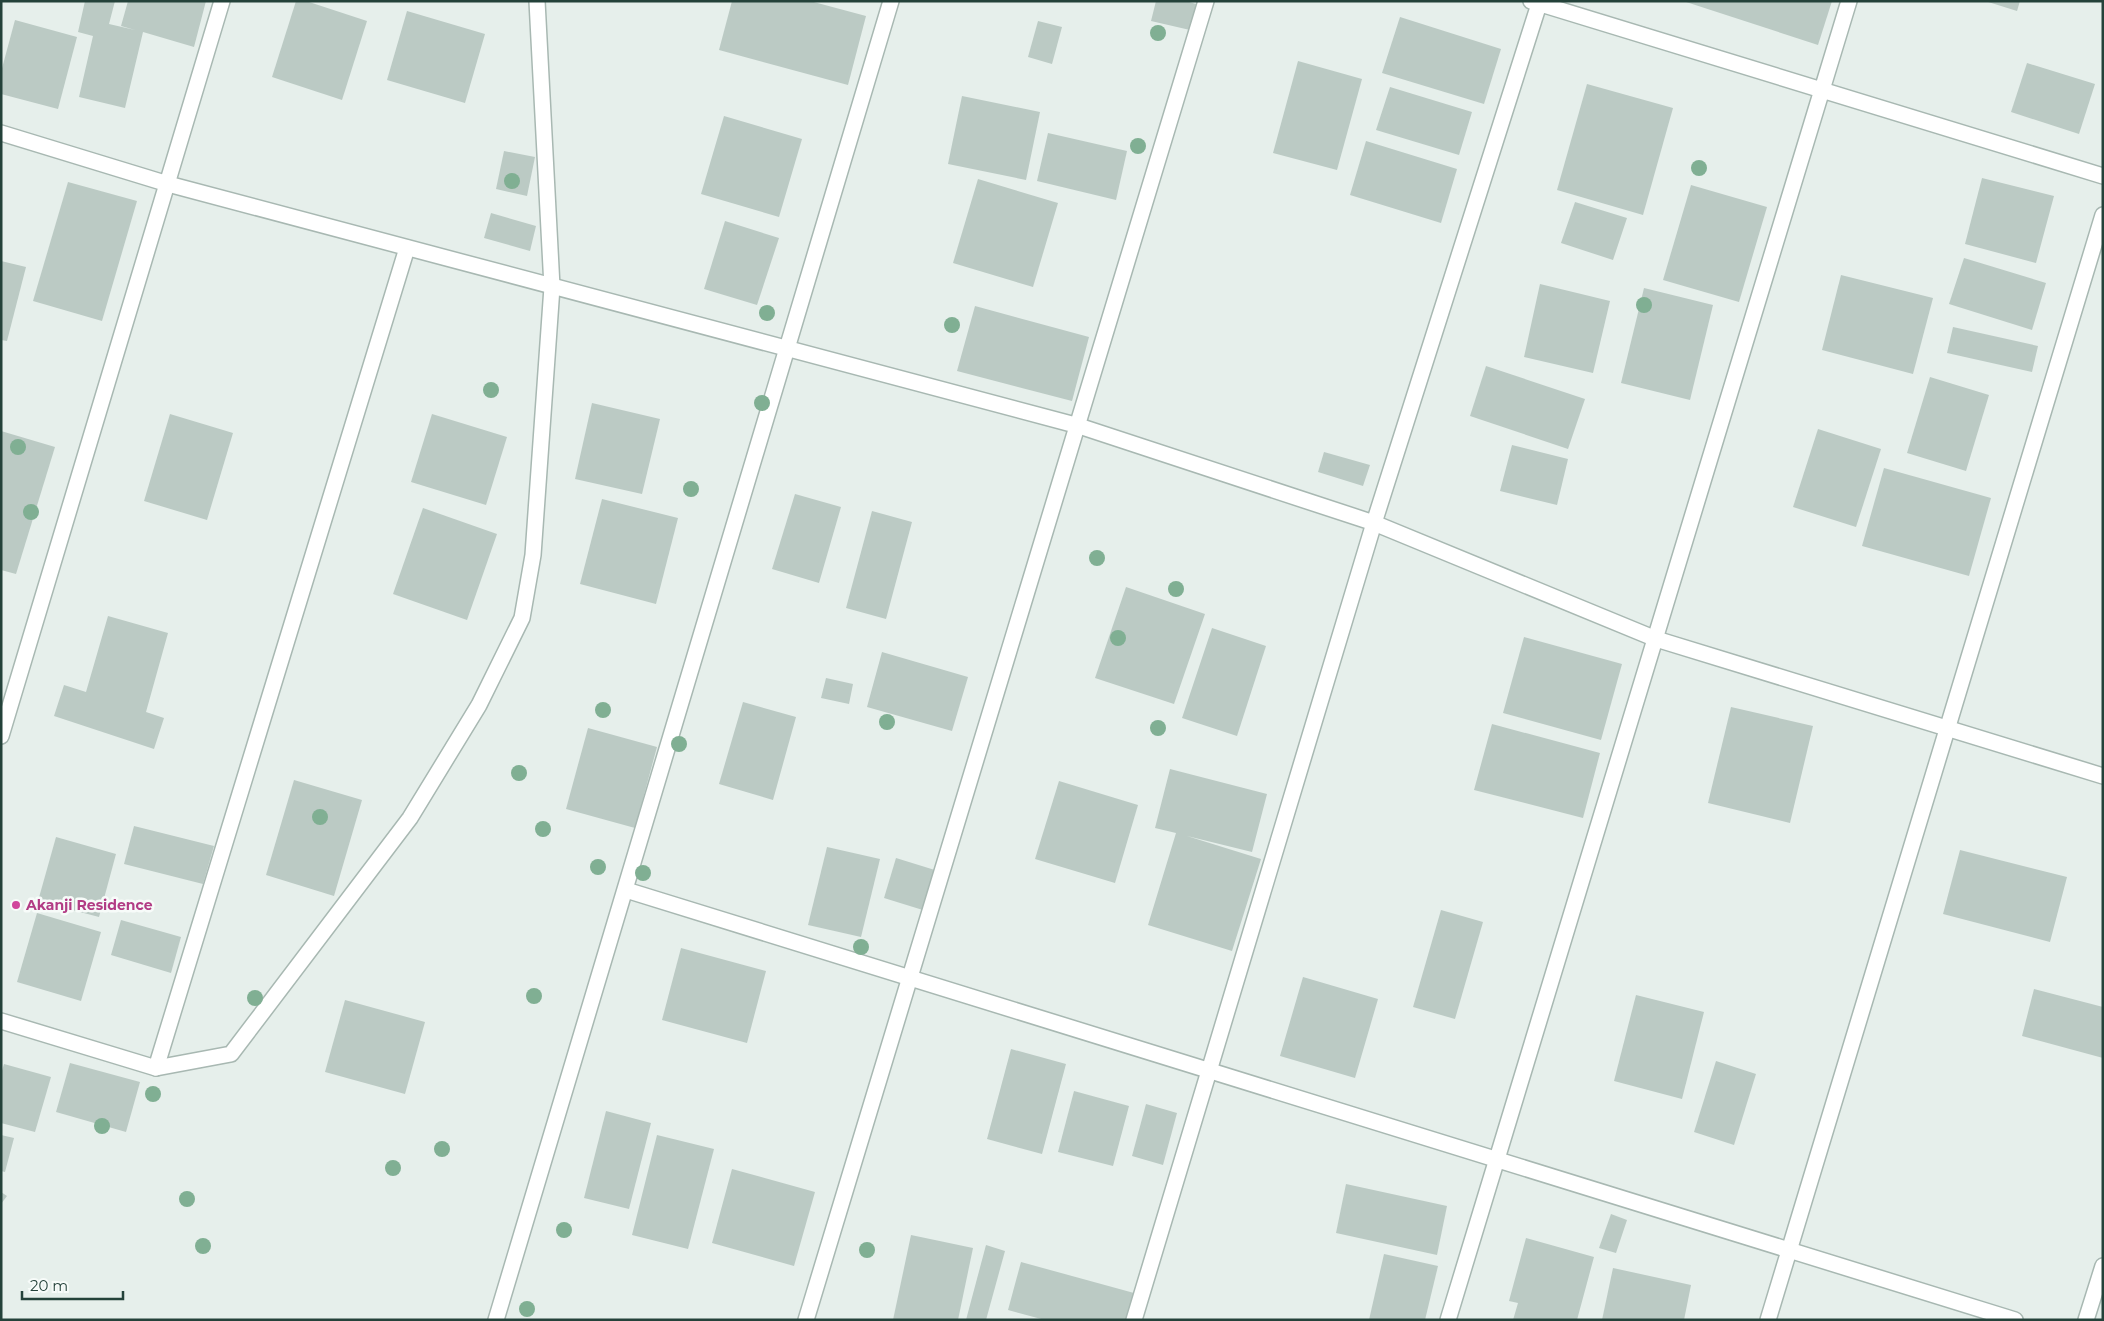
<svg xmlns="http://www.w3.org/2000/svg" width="2104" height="1321" font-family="Montserrat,sans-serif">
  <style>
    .building { fill: #bbcac4 }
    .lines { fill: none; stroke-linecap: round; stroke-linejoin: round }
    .minor-casing { stroke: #a8b8b2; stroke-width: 18 }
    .minor { stroke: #fff; stroke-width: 15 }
    .tree { fill: #80af93 }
    .hotel-dot { fill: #d1479c; stroke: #f7fbf9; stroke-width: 2 }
    .labels { text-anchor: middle; stroke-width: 5; stroke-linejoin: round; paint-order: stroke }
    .hotel-label { font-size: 14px; font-weight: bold; fill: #b23c85; stroke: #f7fbf9; text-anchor: start }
  </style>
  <rect width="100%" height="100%" fill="#e6efeb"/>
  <g class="building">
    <polygon points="85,1 115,1 109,24 135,30 121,26 128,1 206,1 194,47 143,32 125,108 79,97 93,36 78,32"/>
    <polygon points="296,1 306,1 367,21 342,100 272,77"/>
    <polygon points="732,1 810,1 866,16 848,85 719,50"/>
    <polygon points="1156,1 1186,1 1196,4 1190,30 1151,21"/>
    <polygon points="1683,1 1832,1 1818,45"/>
    <polygon points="1985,1 2020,1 2017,11"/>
    <polygon points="407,11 485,34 465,103 387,80"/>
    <polygon points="1400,17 1501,49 1484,104 1382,73"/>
    <polygon points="15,20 77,37 58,109 1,94 1,72"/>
    <polygon points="1038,21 1062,27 1052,64 1028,57"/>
    <polygon points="1298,61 1362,79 1337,170 1273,153"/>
    <polygon points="2027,63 2095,84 2079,134 2011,112"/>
    <polygon points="1587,84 1673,108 1643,215 1557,190"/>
    <polygon points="1390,87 1472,112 1459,155 1376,130"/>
    <polygon points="962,96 1040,112 1026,180 948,164"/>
    <polygon points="724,116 802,139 779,217 701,194"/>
    <polygon points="1048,133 1127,151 1116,200 1037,181"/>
    <polygon points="1366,141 1457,169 1441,223 1350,195"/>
    <polygon points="504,151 535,157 527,196 496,189"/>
    <polygon points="1982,178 2054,196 2036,263 1965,244"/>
    <polygon points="978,179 1058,203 1033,287 953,263"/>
    <polygon points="68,182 137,201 102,321 33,301"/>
    <polygon points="1691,185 1767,207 1739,302 1663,280"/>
    <polygon points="1575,202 1627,218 1613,260 1561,243"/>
    <polygon points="491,213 536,226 530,251 484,238"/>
    <polygon points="725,221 779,238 757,305 704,289"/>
    <polygon points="1964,258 2046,283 2032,330 1949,304"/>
    <polygon points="1,261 26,267 7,341 1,340"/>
    <polygon points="1841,275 1933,298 1913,374 1822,350"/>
    <polygon points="1540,284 1610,301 1593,373 1524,357"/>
    <polygon points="1644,288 1713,305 1690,400 1621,383"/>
    <polygon points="975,306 1089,337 1072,401 957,371"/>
    <polygon points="1953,327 2038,346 2032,372 1947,353"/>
    <polygon points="1486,366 1585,399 1568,449 1470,416"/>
    <polygon points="1930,377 1989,395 1966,471 1907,453"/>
    <polygon points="592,403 660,419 642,494 575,479"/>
    <polygon points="170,414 233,433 207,520 144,501"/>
    <polygon points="432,414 507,437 486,505 411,482"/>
    <polygon points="1818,429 1881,449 1856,527 1793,507"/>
    <polygon points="1,431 55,447 16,574 1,570"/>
    <polygon points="1512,445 1568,459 1557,505 1500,491"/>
    <polygon points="1324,452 1370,465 1363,486 1318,472"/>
    <polygon points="1884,468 1991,498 1969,576 1862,546"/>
    <polygon points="795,494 841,507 819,583 772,569"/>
    <polygon points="602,499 678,518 656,604 580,584"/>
    <polygon points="423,508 497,534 467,620 393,594"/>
    <polygon points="872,511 912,522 886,619 846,608"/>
    <polygon points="1126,587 1205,614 1174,704 1095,678"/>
    <polygon points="108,616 168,633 146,712 164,718 154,749 54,716 64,685 86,692"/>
    <polygon points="1212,628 1266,646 1237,736 1182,718"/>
    <polygon points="1524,637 1622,664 1601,740 1503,713"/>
    <polygon points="882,652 968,677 952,731 867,707"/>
    <polygon points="826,678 853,684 849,704 821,698"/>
    <polygon points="743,702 796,717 773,800 719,784"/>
    <polygon points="1731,707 1813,726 1790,823 1708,803"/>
    <polygon points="1492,724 1600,753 1583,818 1474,790"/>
    <polygon points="588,728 657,747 635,828 566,809"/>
    <polygon points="1170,769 1267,794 1252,852 1187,836 1261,859 1232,951 1148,925 1176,833 1155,828"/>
    <polygon points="294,780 362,800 334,896 266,875"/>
    <polygon points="1059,781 1138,805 1115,883 1035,859"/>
    <polygon points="134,826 214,846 203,884 124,864"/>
    <polygon points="56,837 116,854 99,917 38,901"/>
    <polygon points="827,847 880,859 861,937 808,925"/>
    <polygon points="1960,850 2067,877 2050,942 1943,914"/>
    <polygon points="896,858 938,871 926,911 884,898"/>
    <polygon points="1441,910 1483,922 1455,1019 1413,1007"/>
    <polygon points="37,913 101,932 81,1001 17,982"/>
    <polygon points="121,920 181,937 171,973 111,955"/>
    <polygon points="681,948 766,971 747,1043 662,1020"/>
    <polygon points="1303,977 1378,999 1355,1078 1280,1056"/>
    <polygon points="2034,989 2103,1007 2103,1058 2022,1036"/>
    <polygon points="1636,995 1704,1012 1682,1099 1614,1081"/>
    <polygon points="345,1000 425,1022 405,1094 325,1072"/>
    <polygon points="1011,1049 1066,1064 1042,1154 987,1139"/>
    <polygon points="1716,1061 1756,1074 1734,1145 1694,1132"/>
    <polygon points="70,1063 140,1082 126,1132 56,1112"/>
    <polygon points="4,1064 51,1077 35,1132 1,1123 1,1074"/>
    <polygon points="1074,1091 1129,1106 1113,1166 1058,1152"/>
    <polygon points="1146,1104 1177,1113 1163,1165 1132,1156"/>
    <polygon points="606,1111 651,1123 629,1209 584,1198"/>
    <polygon points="1,1135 14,1138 5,1172 1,1171"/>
    <polygon points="657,1135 714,1149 688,1249 632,1235"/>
    <polygon points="732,1169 815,1192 794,1266 712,1243"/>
    <polygon points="1346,1184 1447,1206 1437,1255 1336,1233"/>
    <polygon points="1,1192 7,1196 1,1204"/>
    <polygon points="1611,1214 1627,1220 1616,1253 1599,1248"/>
    <polygon points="911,1235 973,1248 958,1320 893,1320"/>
    <polygon points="1526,1238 1594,1257 1577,1320 1513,1320 1518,1303 1509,1301"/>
    <polygon points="986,1245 1005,1251 986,1320 966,1320"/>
    <polygon points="1384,1254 1438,1266 1425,1320 1369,1320"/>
    <polygon points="1021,1262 1134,1293 1127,1320 1045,1320 1008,1310"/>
    <polygon points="1613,1268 1691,1285 1684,1320 1602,1320"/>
  </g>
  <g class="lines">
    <defs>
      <g id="minor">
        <polyline points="1531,1 2103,176"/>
        <polyline points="1,133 168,184 1079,426 1374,523 1656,639 2103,776"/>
        <polyline points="1,736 222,1"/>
        <polyline points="626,890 2015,1320"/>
        <polyline points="1,1021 156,1068 231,1054 410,818 479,705 522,618 533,555 552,287 537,1"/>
        <polyline points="156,1068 407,248"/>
        <polyline points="496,1320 891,1"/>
        <polyline points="806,1320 1206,1"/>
        <polyline points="1134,1320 1374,523 1540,1"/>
        <polyline points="1448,1320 1849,1"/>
        <polyline points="1768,1320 2103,215"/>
        <polyline points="2086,1320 2103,1266"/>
      </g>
    </defs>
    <use href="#minor" class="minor-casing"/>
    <use href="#minor" class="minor"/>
  </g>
  <g class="tree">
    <circle cx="1158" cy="33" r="8"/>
    <circle cx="1138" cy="146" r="8"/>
    <circle cx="1699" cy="168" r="8"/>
    <circle cx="512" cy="181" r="8"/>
    <circle cx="1644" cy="305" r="8"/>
    <circle cx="767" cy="313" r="8"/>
    <circle cx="952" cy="325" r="8"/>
    <circle cx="491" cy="390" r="8"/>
    <circle cx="762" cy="403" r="8"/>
    <circle cx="18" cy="447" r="8"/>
    <circle cx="691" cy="489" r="8"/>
    <circle cx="31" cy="512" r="8"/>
    <circle cx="1097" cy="558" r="8"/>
    <circle cx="1176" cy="589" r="8"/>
    <circle cx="1118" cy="638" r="8"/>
    <circle cx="603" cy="710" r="8"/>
    <circle cx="887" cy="722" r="8"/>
    <circle cx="1158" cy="728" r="8"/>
    <circle cx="679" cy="744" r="8"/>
    <circle cx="519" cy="773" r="8"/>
    <circle cx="320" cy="817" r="8"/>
    <circle cx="543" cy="829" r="8"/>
    <circle cx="598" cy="867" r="8"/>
    <circle cx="643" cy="873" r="8"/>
    <circle cx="861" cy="947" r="8"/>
    <circle cx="534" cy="996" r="8"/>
    <circle cx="255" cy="998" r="8"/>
    <circle cx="153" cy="1094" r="8"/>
    <circle cx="102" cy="1126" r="8"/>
    <circle cx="442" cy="1149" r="8"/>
    <circle cx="393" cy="1168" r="8"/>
    <circle cx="187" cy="1199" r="8"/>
    <circle cx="564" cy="1230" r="8"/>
    <circle cx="203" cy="1246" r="8"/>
    <circle cx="867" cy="1250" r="8"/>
    <circle cx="527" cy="1309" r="8"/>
  </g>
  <circle class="hotel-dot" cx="16" cy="905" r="5"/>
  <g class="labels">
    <g class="hotel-label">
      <text x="26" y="910">Akanji Residence</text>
    </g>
  </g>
  <rect width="2104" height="1321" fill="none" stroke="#24423a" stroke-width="5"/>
  <path d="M22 1291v8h101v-8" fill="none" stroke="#24423a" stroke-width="2.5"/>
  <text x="30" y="1291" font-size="15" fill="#24423a" stroke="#f7fbf9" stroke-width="4" paint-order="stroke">20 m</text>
</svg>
